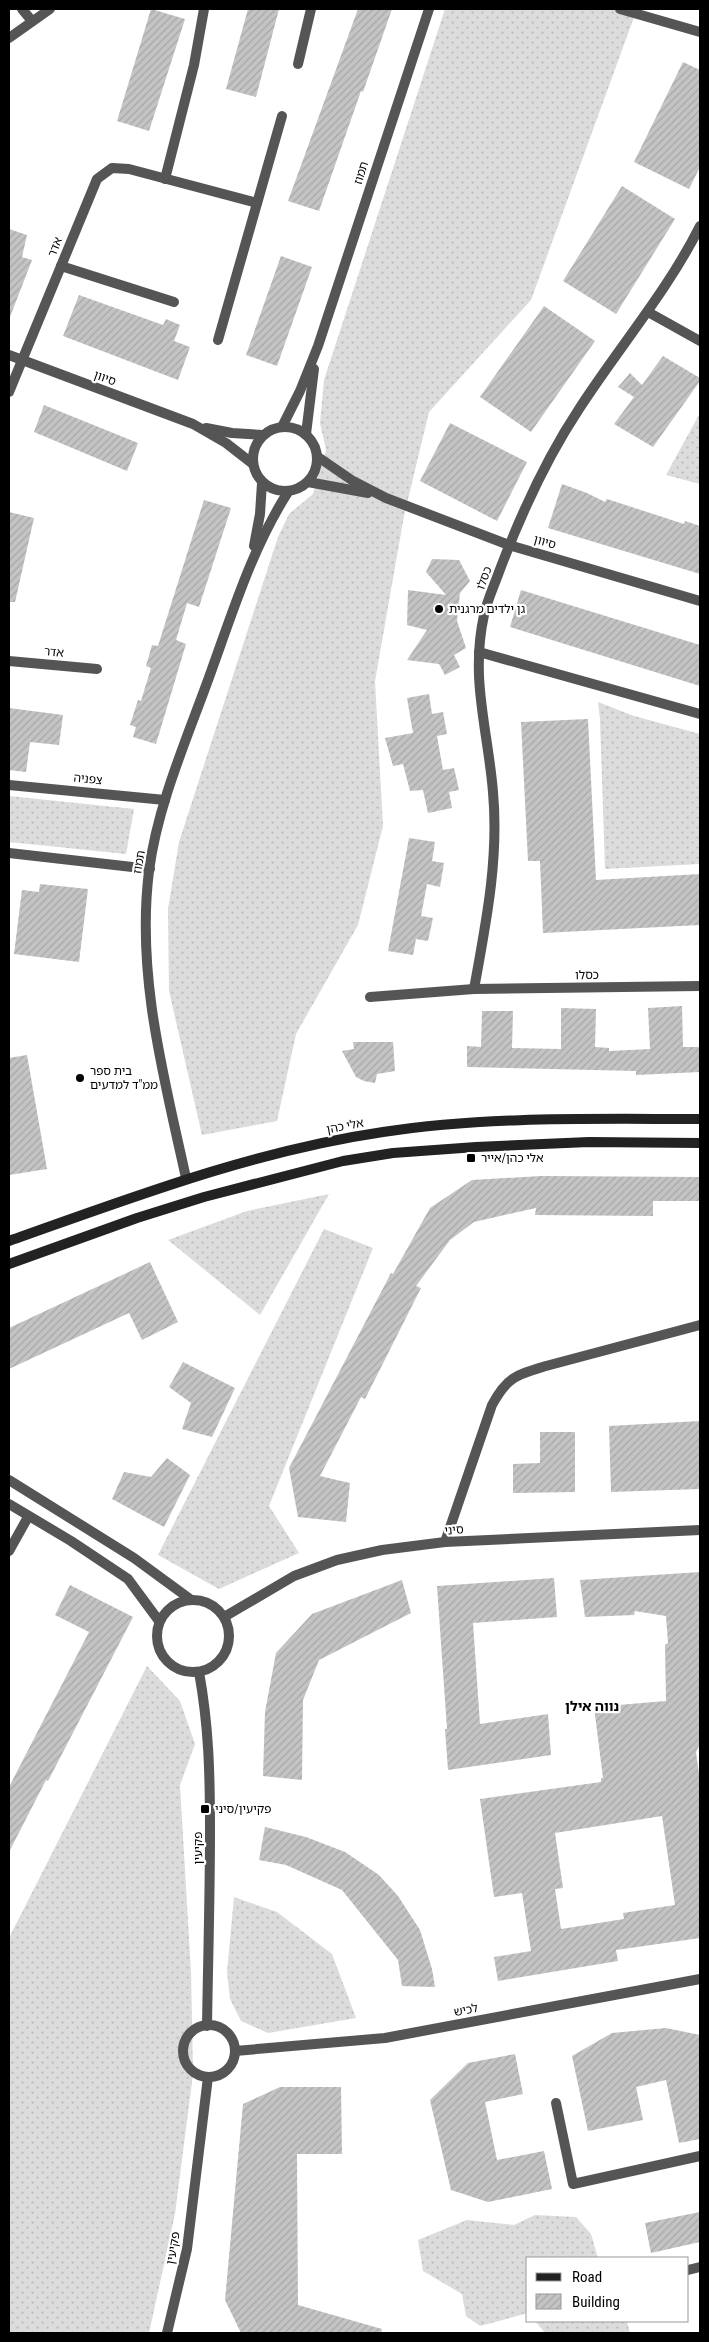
<svg xmlns="http://www.w3.org/2000/svg" width="709" height="2342" font-family="'Roboto Condensed','Noto Sans Hebrew',sans-serif">
  <style>
    .grass { fill: url(#grass-dots) }
    .building { fill: url(#building-hatch); fill-rule: evenodd }
    .lines { fill: none; stroke-linecap: round; stroke-linejoin: round }
    .lane { stroke: #555; stroke-width: 10 }
    .street { stroke: #555; stroke-width: 10 }
    .secondary { stroke: #222; stroke-width: 10 }
    .poi-dot { fill: #000; stroke: #fff; stroke-width: 2 }
    .labels { text-anchor: middle; stroke-width: 4.5; stroke-linejoin: round; paint-order: stroke }
    .street-label { font-size: 12px; fill: #000; stroke: #fff }
    .poi-label { font-size: 12px; fill: #000; stroke: #fff; text-anchor: start }
    .neighbourhood-label { font-size: 14px; font-weight: bold; fill: #000; stroke: #fff }
  </style>
  <defs>
    <pattern id="grass-dots" width="8" height="8" patternUnits="userSpaceOnUse" patternTransform="scale(1.25)"><rect width="8" height="8" fill="#dcdcdc"/><path d="M2 2h.1M6 6h.1" fill="none" stroke="#bbb" stroke-width="1.8" stroke-linecap="round"/></pattern>
    <pattern id="building-hatch" width="6" height="6" patternUnits="userSpaceOnUse" patternTransform="scale(1.25)"><rect width="6" height="6" fill="#c4c4c4"/><path d="M-1 1l2-2M0 6l6-6M5 7l2-2" fill="none" stroke="#a7a7a7"/></pattern>
  </defs>
  <rect width="100%" height="100%" fill="#fff"/>
  <g class="grass">
    <polygon points="445,9 637,9 531,300 429,412 404,516 375,681 383,826 358,925 296,1034 277,1121 202,1135 169,991 168,909 179,842 278,537 289,514 313,494 326,450 320,423 324,380"/>
    <polygon points="700,413 700,484 666,475"/>
    <polygon points="598,702 634,716 700,734 700,864 605,869 600,719"/>
    <polygon points="9,796 134,809 126,854 9,842"/>
    <polygon points="329,1194 260,1315 168,1240 247,1211"/>
    <polygon points="324,1229 373,1248 269,1506 299,1553 219,1589 158,1555"/>
    <polygon points="147,1666 180,1701 195,1744 180,1785 191,1972 193,2074 175,2214 149,2333 9,2333 9,1938"/>
    <polygon points="234,1897 277,1912 332,1954 356,2018 268,2033 241,2021 230,1999 227,1972"/>
    <polygon points="535,2215 576,2217 591,2234 598,2258 528,2258 528,2313 480,2326 466,2316 462,2294 423,2271 418,2240 467,2220 514,2225"/>
    <polygon points="535,2321 627,2321 630,2333 545,2333"/>
  </g>
  <g class="building">
    <polygon points="151,9 185,19 149,131 117,121"/>
    <polygon points="248,9 279,9 256,97 226,89"/>
    <polygon points="358,9 392,9 363,92 361,91 319,211 288,201"/>
    <polygon points="683,62 700,70 700,167 689,189 634,162"/>
    <polygon points="622,186 675,219 616,314 563,281"/>
    <polygon points="9,229 27,235 22,257 32,260 10,317 9,317"/>
    <polygon points="281,256 312,267 277,366 246,355"/>
    <polygon points="79,295 163,325 166,319 180,325 174,341 190,347 178,380 63,336"/>
    <polygon points="544,306 595,341 531,432 480,397"/>
    <polygon points="663,356 700,378 700,381 653,447 614,424 634,397 618,387 630,373 642,385"/>
    <polygon points="44,405 138,443 127,471 34,432"/>
    <polygon points="450,423 527,462 497,521 420,481"/>
    <polygon points="562,484 587,493 605,502 607,499 684,524 685,521 700,526 700,574 548,528"/>
    <polygon points="204,500 231,508 199,607 187,603 176,640 186,644 156,744 133,737 136,727 130,725 138,700 141,701 151,668 146,666 152,645 158,646"/>
    <polygon points="9,512 34,518 15,602 9,602"/>
    <polygon points="432,559 459,560 470,581 460,593 457,621 466,648 454,655 460,667 445,675 439,664 407,660 427,630 407,625 408,590 446,595 426,572"/>
    <polygon points="521,590 700,645 700,686 510,627"/>
    <polygon points="429,694 432,714 443,712 447,734 437,736 443,770 454,768 459,790 449,792 452,808 428,813 423,790 410,791 403,764 393,766 385,738 413,733 407,698"/>
    <polygon points="9,708 63,715 59,745 30,742 26,772 9,770"/>
    <polygon points="588,719 596,880 700,874 700,925 543,933 540,861 528,861 521,722"/>
    <polygon points="409,838 435,842 432,861 444,863 440,887 427,884 421,916 433,918 428,941 416,939 413,955 388,951"/>
    <polygon points="40,884 88,889 79,962 14,954 22,890 39,892"/>
    <polygon points="682,1006 683,1047 700,1047 700,1072 636,1075 636,1071 467,1067 467,1046 481,1047 482,1011 513,1011 512,1048 561,1049 561,1008 596,1009 595,1047 609,1048 609,1051 650,1049 648,1008"/>
    <polygon points="353,1042 393,1042 395,1071 377,1074 375,1083 364,1081 356,1077 342,1051 354,1049"/>
    <polygon points="27,1055 47,1169 9,1175 9,1058"/>
    <polygon points="541,1176 700,1177 700,1201 653,1201 653,1216 535,1215 536,1208 474,1222 450,1240 416,1286 421,1288 365,1399 361,1397 320,1476 350,1483 346,1522 298,1517 289,1468 391,1273 393,1274 430,1208 472,1180"/>
    <polygon points="150,1262 178,1322 142,1340 129,1313 9,1369 9,1328"/>
    <polygon points="183,1362 235,1388 212,1437 182,1429 191,1403 169,1387"/>
    <polygon points="700,1421 700,1489 611,1492 609,1426"/>
    <polygon points="540,1432 575,1432 575,1492 513,1493 513,1464 540,1463"/>
    <polygon points="167,1458 190,1475 164,1527 112,1499 124,1472 151,1477"/>
    <path d="M 700,1572 L 700,1744 L 696,1752 L 700,1781 L 700,1938 L 616,1950 L 618,1961 L 498,1981 L 494,1957 L 531,1951 L 522,1893 L 494,1897 L 480,1799 L 601,1782 L 601,1778 L 603,1778 L 594,1707 L 666,1701 L 665,1645 L 668,1643 L 666,1616 L 635,1611 L 634,1615 L 585,1617 L 580,1580 ZM 662,1816 L 675,1905 L 623,1913 L 624,1919 L 561,1929 L 555,1889 L 563,1888 L 555,1833 Z"/>
    <polygon points="554,1578 557,1617 473,1623 480,1724 548,1714 551,1755 448,1770 445,1729 447,1729 437,1586"/>
    <polygon points="402,1580 411,1613 319,1660 303,1700 302,1780 263,1776 265,1712 276,1653 312,1614"/>
    <polygon points="70,1585 133,1617 48,1781 46,1780 9,1852 9,1787 89,1632 55,1615"/>
    <polygon points="265,1827 306,1837 345,1852 379,1875 398,1896 420,1930 432,1969 435,1987 402,1986 398,1960 342,1890 286,1865 259,1860"/>
    <polygon points="666,2028 700,2035 700,2139 679,2143 666,2080 636,2087 643,2120 588,2131 572,2056 612,2033"/>
    <polygon points="515,2054 523,2094 485,2102 497,2160 544,2151 552,2189 488,2202 451,2190 430,2100 468,2063"/>
    <polygon points="280,2087 341,2087 342,2154 297,2154 298,2305 382,2329 381,2333 241,2333 225,2300 243,2104"/>
    <polygon points="700,2212 700,2242 651,2253 645,2223"/>
  </g>
  <g class="lines">
    <polyline class="lane" points="556,2103 573,2184 700,2156"/>
    <g class="street">
      <polyline points="22,9 32,21"/>
      <polyline points="620,9 700,32"/>
      <polyline points="9,38 50,9"/>
      <polyline points="298,64 311,9"/>
      <polyline points="165,179 194,65 204,9"/>
      <polyline points="61,266 174,302"/>
      <polyline points="648,312 700,341"/>
      <polyline points="218,340 282,116"/>
      <polyline points="9,355 193,424 226,443 253,464"/>
      <polyline points="9,392 97,179 112,168 129,169 257,203"/>
      <circle cx="285" cy="459" r="32"/>
      <polyline points="282,427 300,391 318,346 429,9"/>
      <polyline points="206,428 232,433 263,435"/>
      <polyline points="306,434 314,369"/>
      <polyline points="318,457 353,481 386,498 509,545 700,601"/>
      <polyline points="308,482 368,493"/>
      <polyline points="254,546 260,514 262,483"/>
      <polyline points="479,652 700,714"/>
      <polyline points="9,661 97,669"/>
      <polyline points="9,785 165,800"/>
      <polyline points="9,853 150,869"/>
      <path d="M 474,989 C 486,923 499,859 493,792 C 488,730 470,679 484,615 C 487,601 494,586 499,572 C 520,516 546,459 579,409 C 619,347 667,292 700,226"/>
      <polyline points="370,997 474,989 700,986"/>
      <path d="M 186,1178 C 164,1077 136,975 149,871 C 158,802 189,734 212,669 C 234,608 253,547 288,492"/>
      <polyline points="9,1480 134,1558 190,1599"/>
      <polyline points="9,1504 71,1541 128,1579 159,1621"/>
      <path d="M 445,1542 L 492,1405 C 507,1377 516,1375 546,1366 L 700,1325"/>
      <polyline points="9,1551 28,1517"/>
      <circle cx="193" cy="1636" r="36"/>
      <polyline points="224,1617 294,1576 337,1560 382,1550 445,1542 700,1530"/>
      <path d="M 199,1672 C 209,1727 210,1775 210,1831 C 210,1896 208,1961 207,2026"/>
      <circle cx="209" cy="2051" r="26"/>
      <polyline points="235,2051 385,2038 700,1979"/>
      <polyline points="688,2270 700,2267"/>
      <polyline points="167,2333 187,2249 208,2077"/>
    </g>
    <g class="secondary">
      <path d="M 9,1241 C 131,1198 253,1151 383,1132 C 488,1116 594,1119 700,1119"/>
      <polyline points="9,1264 137,1218 204,1197 343,1161 393,1153 476,1147 589,1142 700,1143"/>
    </g>
  </g>
  <g class="poi-dot">
    <circle cx="439" cy="609" r="5"/>
    <circle cx="80" cy="1078" r="5"/>
    <rect x="466" y="1153" width="10" height="10" rx="2.5"/>
    <rect x="200" y="1804" width="10" height="10" rx="2.5"/>
  </g>
  <g class="labels">
    <g class="street-label">
      <text transform="translate(361 173) rotate(-72)" y="4">תמוז</text>
      <text transform="translate(55 247) rotate(-68)" y="4">אדר</text>
      <text transform="translate(105 378) rotate(20)" y="4">סיוון</text>
      <text transform="translate(545 542) rotate(16)" y="4">סיוון</text>
      <text transform="translate(484 578) rotate(-70)" y="4">כסלו</text>
      <text transform="translate(54 652) rotate(5)" y="4">אדר</text>
      <text transform="translate(88 779) rotate(6)" y="4">צפניה</text>
      <text transform="translate(139 862) rotate(-80)" y="4">תמוז</text>
      <text transform="translate(587 975) rotate(-1)" y="4">כסלו</text>
      <text transform="translate(345 1126) rotate(-11)" y="4">אלי כהן</text>
      <text transform="translate(454 1530) rotate(-4)" y="4">סיני</text>
      <text transform="translate(198 1848) rotate(-90)" y="4">פקיעין</text>
      <text transform="translate(466 2010) rotate(-11)" y="4">לכיש</text>
      <text transform="translate(173 2248) rotate(-80)" y="4">פקיעין</text>
    </g>
    <g class="poi-label">
      <text x="449" y="613">גן ילדים מרגנית</text>
      <text x="90" y="1075">בית ספר<tspan x="90" dy="14">ממ"ד למדעים</tspan></text>
      <text x="481" y="1162">אלי כהן/אייר</text>
      <text x="215" y="1813">פקיעין/סיני</text>
    </g>
    <g class="neighbourhood-label">
      <text x="592" y="1711">נווה אילן</text>
    </g>
  </g>
  <rect width="709" height="2342" fill="none" stroke="#000000" stroke-width="20"/>
  <rect x="526" y="2257" width="162" height="65" fill="#ffffff" stroke="#999999"/>
  <rect x="536" y="2273" width="25" height="8" fill="#222222" stroke="#999999"/>
  <text x="572" y="2282" font-size="15" fill="#000000">Road</text>
  <rect x="536" y="2294" width="25" height="15" fill="url(#building-hatch)" stroke="#999999"/>
  <text x="572" y="2307" font-size="15" fill="#000000">Building</text>
</svg>
